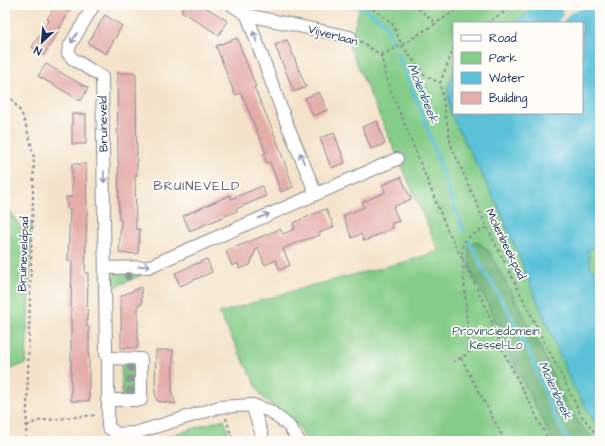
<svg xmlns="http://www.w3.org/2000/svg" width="605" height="446" font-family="'Architects Daughter',sans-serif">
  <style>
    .green { fill: #84cc87; stroke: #507e72; fill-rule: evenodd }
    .forest { fill: #6bb074; stroke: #437069 }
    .water { fill: #5ac1d8; stroke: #3a789b }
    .pier { fill: #f4e3ca }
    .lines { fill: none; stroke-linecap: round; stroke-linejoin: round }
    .stream { stroke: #5ac1d8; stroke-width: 3.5 }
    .building { fill: #e5adaa }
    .minor-casing { stroke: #888994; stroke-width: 14 }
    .path { stroke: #888994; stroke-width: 2; stroke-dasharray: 3 3; stroke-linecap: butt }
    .minor { stroke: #fff; stroke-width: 12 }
    .tree { fill: #8e9a95 }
    .oneway { stroke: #8d97ae }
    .labels { text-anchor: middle; stroke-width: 3.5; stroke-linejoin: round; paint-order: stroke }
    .street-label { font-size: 12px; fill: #1b2f5e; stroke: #fdfcf7 }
    .park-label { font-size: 12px; fill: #3a5e6a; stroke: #fdfcf7 }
    .water-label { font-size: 13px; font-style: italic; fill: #2e5b83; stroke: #fdfcf7 }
    .neighbourhood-label { font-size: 13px; letter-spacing: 1px; fill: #625b79; stroke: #fdfcf7 }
  </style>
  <rect width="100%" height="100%" fill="#fdfcf7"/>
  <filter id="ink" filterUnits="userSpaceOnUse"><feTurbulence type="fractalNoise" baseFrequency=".025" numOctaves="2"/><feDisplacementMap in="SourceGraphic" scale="8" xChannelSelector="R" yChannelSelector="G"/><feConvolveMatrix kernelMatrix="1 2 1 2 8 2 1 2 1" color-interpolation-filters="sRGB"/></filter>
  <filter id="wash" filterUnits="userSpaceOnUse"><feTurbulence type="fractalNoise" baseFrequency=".012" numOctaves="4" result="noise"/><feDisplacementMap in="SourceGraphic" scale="16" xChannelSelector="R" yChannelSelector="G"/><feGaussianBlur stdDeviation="0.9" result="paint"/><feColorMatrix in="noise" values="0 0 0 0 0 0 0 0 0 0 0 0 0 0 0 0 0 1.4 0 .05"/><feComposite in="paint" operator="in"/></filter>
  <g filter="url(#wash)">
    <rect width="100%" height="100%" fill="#f4e3ca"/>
    <g class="green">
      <path d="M 352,5 L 600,5 L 600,441 L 306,441 L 300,428 L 262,397 L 219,313 L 310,286 L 408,261 L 439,251 L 348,44 L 354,29 L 359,10 ZM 454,23 L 582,23 L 582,113 L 454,113 Z"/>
      <polygon points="5,203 21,228 32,222 26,363 5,372"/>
      <polygon points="114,273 146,273 113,288"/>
      <polygon points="121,363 138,363 138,395 122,395"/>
      <polygon points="224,419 231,441 153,441"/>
    </g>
    <polygon class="forest" points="474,241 481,244 489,251 541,348 559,391 580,425 597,441 553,441 511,358 501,338 487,302 471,272 468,247"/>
    <polygon class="water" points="534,5 600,5 600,246 588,250 591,268 600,275 600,427 597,426 570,380 497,204 450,113 448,88 454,72 454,113 582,113 582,23 513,23 530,12"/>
    <polygon class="pier" points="560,5 591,5 570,13 562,23 557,23 563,15"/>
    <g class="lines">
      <g class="stream">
        <polyline points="359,5 385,23 393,43"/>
        <polyline points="397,52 421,110 451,197 464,231"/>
        <polyline points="469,241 484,270 510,314 532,359 553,413 568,441"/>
      </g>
    </g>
    <g id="blocks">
      <g class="building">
        <polygon points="56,5 73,5 44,55 32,47 49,20 47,19"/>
        <polygon points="185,5 202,5 228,21 219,35 181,11"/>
        <polygon points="105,15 122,26 106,54 88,43"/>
        <polygon points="237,38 256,87 254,87 276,138 293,187 281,192 270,162 267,163 263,154 266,153 241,93 235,95 216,46"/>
        <polygon points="287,40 306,87 294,92 275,45"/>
        <polygon points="46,64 88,88 81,101 38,76"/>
        <polygon points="117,73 136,73 137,176 135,176 136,229 140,229 138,254 119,253 121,220 119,220"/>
        <polygon points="319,92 327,110 313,116 305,98"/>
        <rect x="72" y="114" width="14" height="30"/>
        <polygon points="377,121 385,144 371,149 362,127"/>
        <polygon points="334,133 345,163 331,168 320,138"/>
        <polygon points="72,164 86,164 87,210 85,273 88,273 87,327 89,327 89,401 71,401 71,313 72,261 68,261 70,209 67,209 66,197 72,197"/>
        <polygon points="401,177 411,199 393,207 399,221 391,224 393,228 364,241 361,234 352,238 343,216 364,207 362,202 384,193 385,191 382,185"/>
        <polygon points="262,186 266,196 236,209 237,211 190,231 183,216 230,195 231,199"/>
        <polygon points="326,209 334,227 319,233 320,235 298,242 283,249 290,265 280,270 276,260 265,265 257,247 250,265 239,269 238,263 232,266 226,251 280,229 283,234 295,229 293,223"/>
        <polygon points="207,259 212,272 180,286 175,273"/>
        <polygon points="141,287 142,304 138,305 138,348 121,348 121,296"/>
        <polygon points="156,350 173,350 172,394 176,404 157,401 155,393"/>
      </g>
    </g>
  </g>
  <g filter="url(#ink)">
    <use href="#blocks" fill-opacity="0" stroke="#888994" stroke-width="1"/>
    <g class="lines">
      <defs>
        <g id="minor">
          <polyline points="94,5 70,45 68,53 73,59 102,77 106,354 108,358 108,427 117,434 135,433 220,407 252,405 264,441"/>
          <polyline points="232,5 247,15 350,37"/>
          <polyline points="247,15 285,119 316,194"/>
          <polyline points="105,268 148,267 397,159"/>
          <polyline points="107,400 141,400 141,359 108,358"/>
          <polyline points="252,405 270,411 289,426 299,441"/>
        </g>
      </defs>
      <use href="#minor" class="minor-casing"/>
      <g class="path">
        <polyline points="368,5 392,23 402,45 424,75 440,83"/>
        <polyline points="413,5 425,14 436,23"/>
        <polyline points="486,23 517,5"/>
        <polyline points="360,41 381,55"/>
        <polyline points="454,47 440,83 451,145 487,227 581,415 596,434 600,437"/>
        <polyline points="381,55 386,78 447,229 485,305 504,353 549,441"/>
        <polyline points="381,55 402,45 464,5"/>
        <polyline points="5,89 22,114 30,139 34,158 26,441"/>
        <path d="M 463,260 C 459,238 469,237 487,227"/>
        <polyline points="461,358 505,441"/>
        <polyline points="453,362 469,353 463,265"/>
        <polyline points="226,418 233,441"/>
        <polyline points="27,426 37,421 96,415"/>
      </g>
      <use href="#minor" class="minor"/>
    </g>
    <g class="tree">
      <circle cx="128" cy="276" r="4"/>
      <circle cx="131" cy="368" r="4"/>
      <circle cx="130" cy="379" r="4"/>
      <circle cx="130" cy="390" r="4"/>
    </g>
    <defs><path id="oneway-shaft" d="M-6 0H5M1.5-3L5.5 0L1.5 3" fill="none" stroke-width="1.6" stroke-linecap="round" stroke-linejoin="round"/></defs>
    <g class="oneway">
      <use href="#oneway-shaft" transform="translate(255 37) rotate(-109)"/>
      <use href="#oneway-shaft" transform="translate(74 38) rotate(121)"/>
      <use href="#oneway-shaft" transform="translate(302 158) rotate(-112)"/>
      <use href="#oneway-shaft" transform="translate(104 177) rotate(89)"/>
      <use href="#oneway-shaft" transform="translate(264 216) rotate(-23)"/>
      <use href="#oneway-shaft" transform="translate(144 266) rotate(-7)"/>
    </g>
  </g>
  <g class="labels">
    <g class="street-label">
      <text transform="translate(333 35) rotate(15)" y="4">Vijverlaan</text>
      <text transform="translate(103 124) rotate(-91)" y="4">Bruineveld</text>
      <text transform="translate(506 244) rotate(64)" y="4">Molenbeekpad</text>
      <text transform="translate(23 254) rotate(-88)" y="4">Bruineveldpad</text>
    </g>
    <g class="park-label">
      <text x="496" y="335">Provinciedomein<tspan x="496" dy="14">Kessel-Lo</tspan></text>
    </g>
    <g class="water-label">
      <text transform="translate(424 93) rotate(68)" y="5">Molenbeek</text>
      <text transform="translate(556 390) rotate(65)" y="5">Molenbeek</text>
    </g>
    <g class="neighbourhood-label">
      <text x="197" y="190">BRUINEVELD</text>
    </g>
  </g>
  <rect width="605" height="446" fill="none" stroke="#fdfcf7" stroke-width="20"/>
  <rect x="453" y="22" width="130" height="92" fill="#fdfcf7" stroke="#a3aaba"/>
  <rect x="461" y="35" width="20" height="6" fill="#ffffff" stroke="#a3aaba"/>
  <text x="489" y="42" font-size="12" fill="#1b2f5e">Road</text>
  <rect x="461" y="52" width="20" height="12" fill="#84cc87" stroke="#a3aaba"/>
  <text x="489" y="62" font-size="12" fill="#1b2f5e">Park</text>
  <rect x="461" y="72" width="20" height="12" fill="#5ac1d8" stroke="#a3aaba"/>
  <text x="489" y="82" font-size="12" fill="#1b2f5e">Water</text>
  <rect x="461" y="92" width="20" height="12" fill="#e5adaa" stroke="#a3aaba"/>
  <text x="489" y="102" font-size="12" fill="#1b2f5e">Building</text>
  <g transform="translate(42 42) rotate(206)" stroke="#fdfcf7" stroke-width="3" paint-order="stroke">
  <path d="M0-3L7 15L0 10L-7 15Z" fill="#1b2f5e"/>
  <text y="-6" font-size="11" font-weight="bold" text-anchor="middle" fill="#1b2f5e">N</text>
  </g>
</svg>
